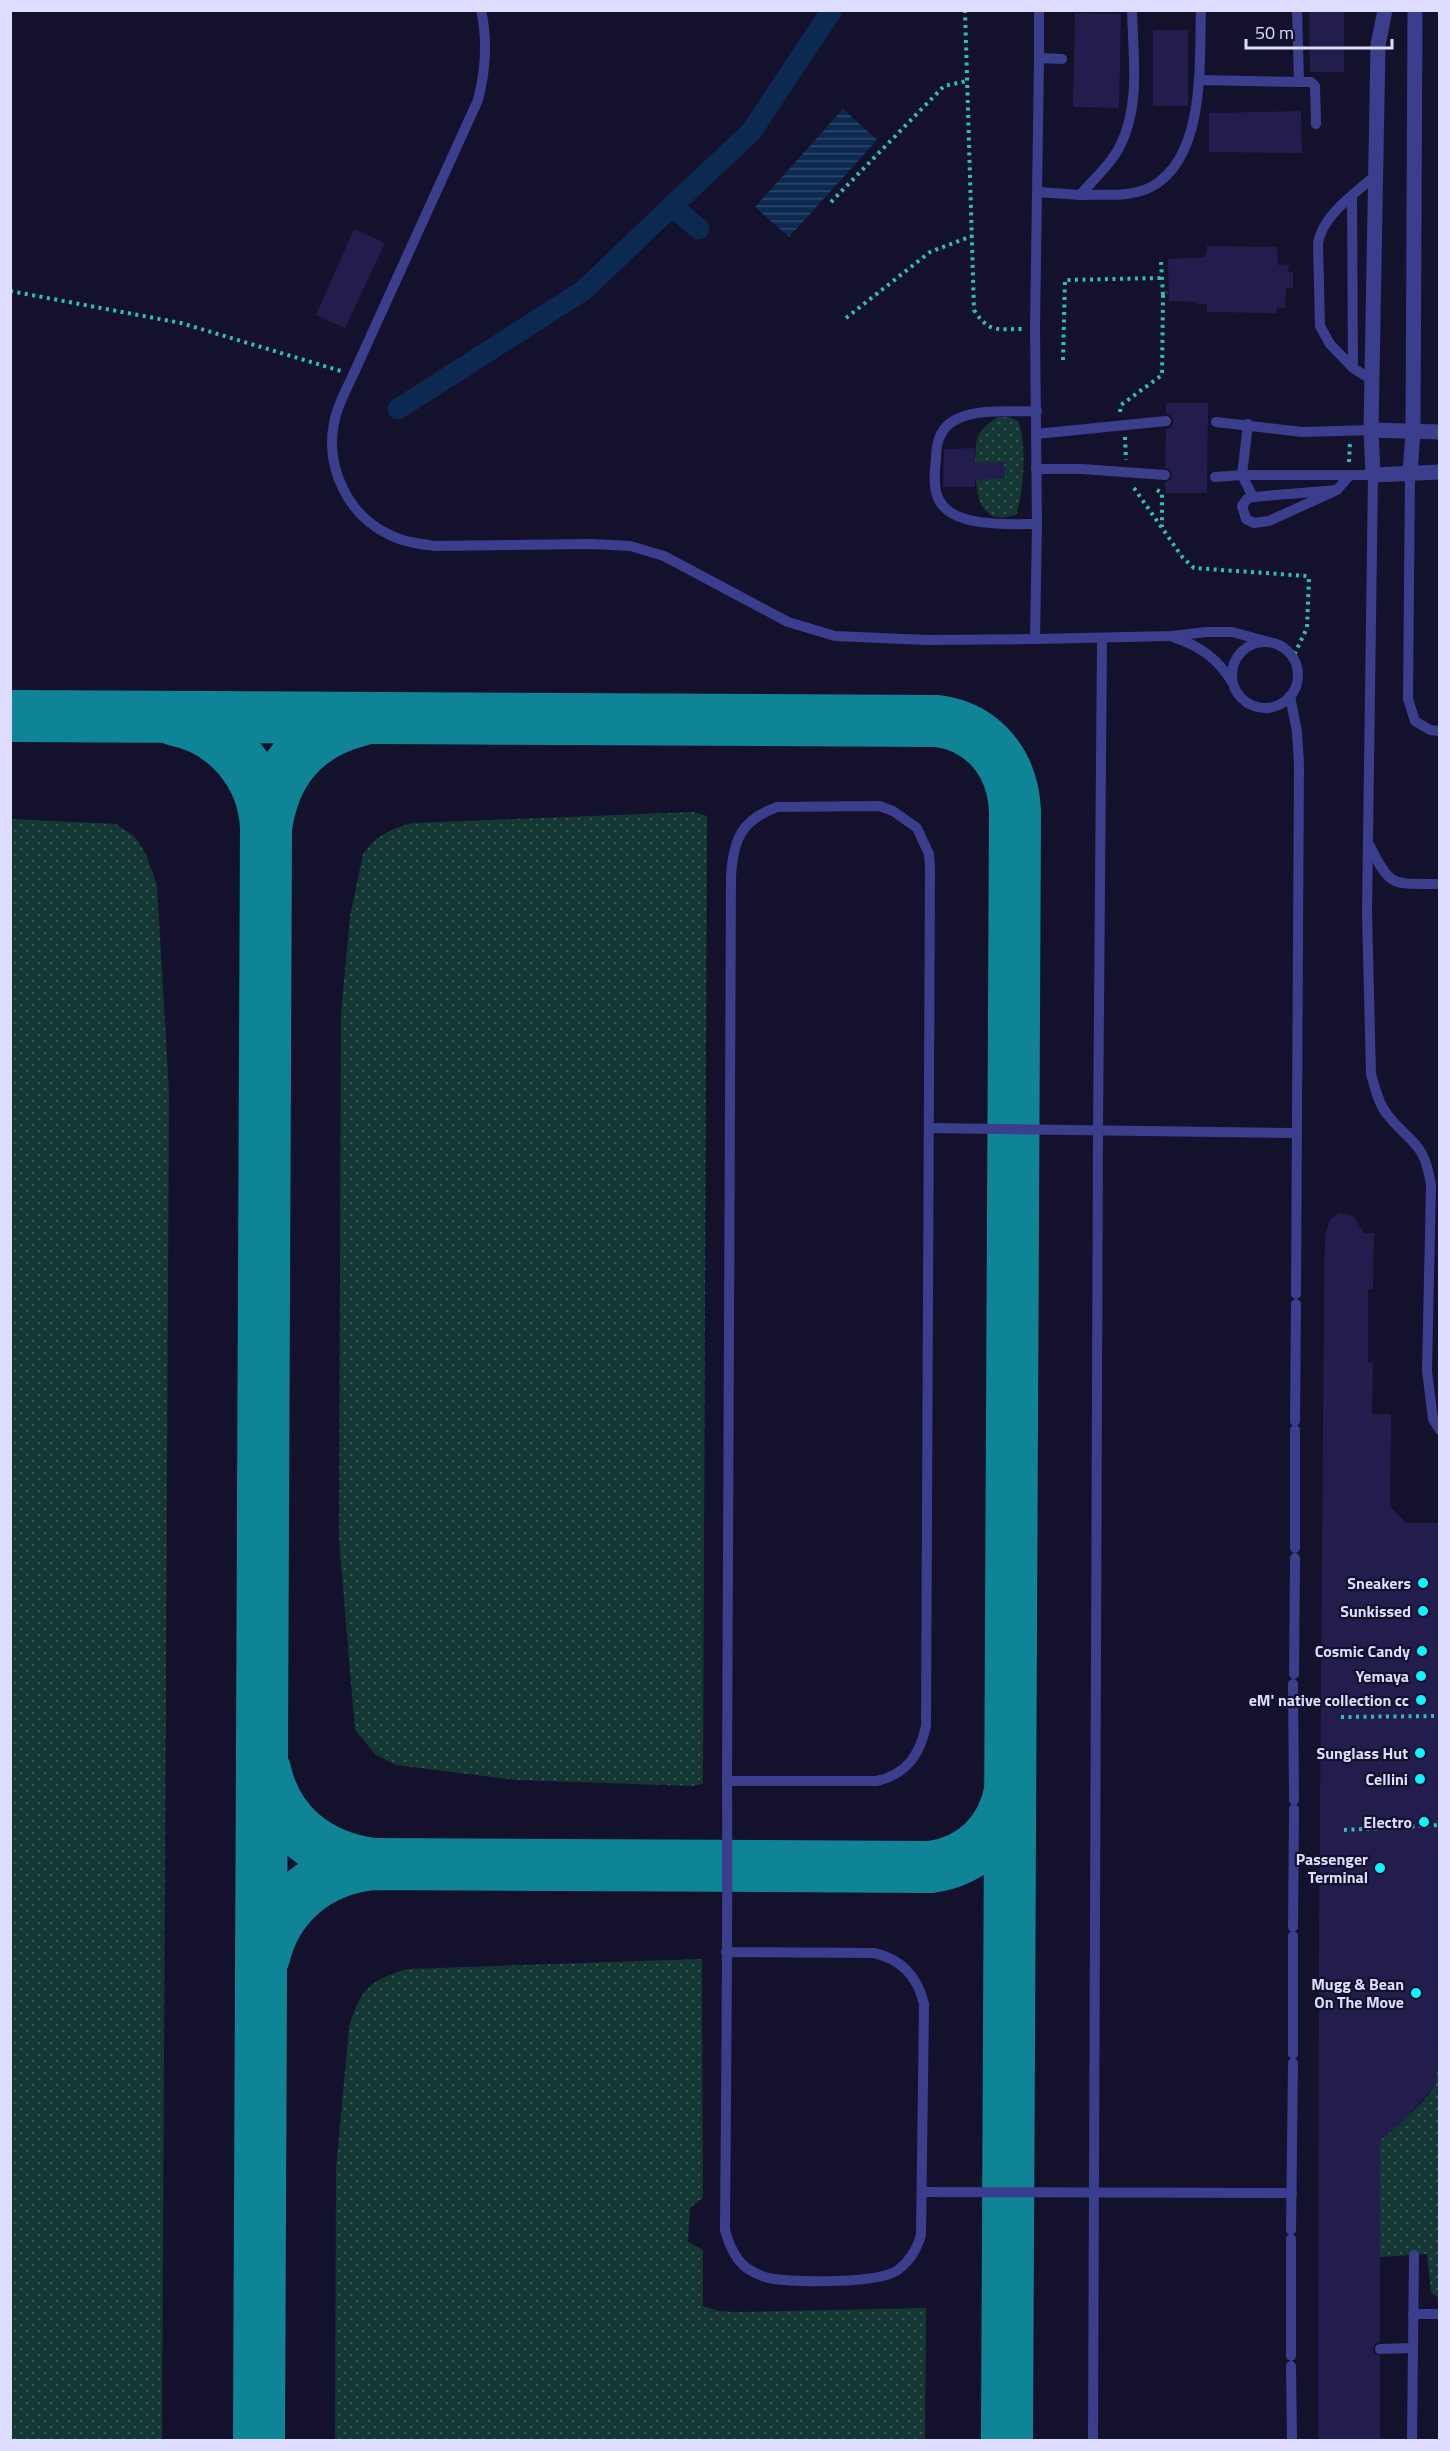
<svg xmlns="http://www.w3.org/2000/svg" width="1450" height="2451" font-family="'Titillium Web',sans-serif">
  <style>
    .grass { fill: url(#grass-dots) }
    .water { fill: url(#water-rules) }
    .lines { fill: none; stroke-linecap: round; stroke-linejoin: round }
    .canal { stroke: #0c2a51; stroke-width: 21 }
    .taxiway { stroke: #0e8496; stroke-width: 52 }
    .building { fill: #231d4e }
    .path { stroke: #2ec1af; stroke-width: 4; stroke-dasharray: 3 4.5; stroke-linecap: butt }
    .lane { stroke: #3b3e8c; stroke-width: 10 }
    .street { stroke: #3b3e8c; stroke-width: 15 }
    .poi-dot { fill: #09f7ff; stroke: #14112d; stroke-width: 2 }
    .labels { text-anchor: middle; stroke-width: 4.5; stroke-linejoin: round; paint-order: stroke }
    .poi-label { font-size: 16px; font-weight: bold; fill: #deddff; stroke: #14112d; text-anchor: end }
  </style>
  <defs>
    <pattern id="grass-dots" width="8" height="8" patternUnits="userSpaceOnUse" patternTransform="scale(1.5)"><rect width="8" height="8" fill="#143733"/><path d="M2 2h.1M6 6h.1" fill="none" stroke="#365452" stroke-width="1.8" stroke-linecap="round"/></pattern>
    <pattern id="water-rules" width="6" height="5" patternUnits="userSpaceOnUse" patternTransform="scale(1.5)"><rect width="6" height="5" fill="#0c2a51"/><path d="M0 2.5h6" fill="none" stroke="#2f486b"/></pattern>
  </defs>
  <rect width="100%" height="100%" fill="#14112d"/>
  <g class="grass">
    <path d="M 998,417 L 1009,417 L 1018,421 C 1027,442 1024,493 1016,515 L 1002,518 L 992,516 C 989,513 984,510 982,506 C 975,495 973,449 978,436 C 982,427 991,422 998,417 Z"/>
    <polygon points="693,812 707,816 703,1784 692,1786 517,1780 396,1765 376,1755 355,1730 339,1539 341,1014 350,916 363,854 376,839 393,829 412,823"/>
    <polygon points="11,819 116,824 135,837 146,854 157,885 169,1092 162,2440 11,2440"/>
    <path d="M 702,1959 L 703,2198 L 690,2208 L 688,2242 L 703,2250 L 703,2306 L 718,2311 L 736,2312 L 926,2308 L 925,2440 L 335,2440 L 336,2169 L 349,2027 C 361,1989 369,1980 408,1969 Z"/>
    <path d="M 1432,2071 L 1439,2071 L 1439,2298 L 1431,2293 L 1427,2254 L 1380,2257 L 1380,2138 C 1390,2135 1429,2097 1434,2087 C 1435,2086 1436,2079 1436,2077 Z"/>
  </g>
  <polygon class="water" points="843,109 877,140 789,237 755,207"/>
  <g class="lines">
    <g class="canal">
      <polyline points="672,206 751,132 832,10"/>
      <polyline points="398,409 584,290 672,206 699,229"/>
    </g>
    <g class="taxiway">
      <path d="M 10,716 L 937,721 C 985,727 1013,765 1015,811 L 1007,2440"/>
      <path d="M 175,720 C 227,730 264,776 266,828 L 259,2440"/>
      <path d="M 266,828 C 274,771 305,734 361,720"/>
      <path d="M 265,1770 C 277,1825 319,1857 373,1864"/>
      <path d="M 264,1957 C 277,1903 319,1870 373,1864 L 931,1867 C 973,1861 1002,1832 1010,1791"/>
    </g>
  </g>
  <g class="building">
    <polygon points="1309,10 1344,10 1344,72 1310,72"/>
    <polygon points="1075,13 1121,14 1119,108 1073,107"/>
    <rect x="1153" y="30" width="35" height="76"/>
    <polygon points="1301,111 1302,153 1209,152 1209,113"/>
    <polygon points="354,229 385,243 345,328 316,315"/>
    <polygon points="1207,246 1277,247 1278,265 1289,264 1288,272 1293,272 1293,288 1286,288 1285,308 1277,307 1276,313 1207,312 1207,304 1197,304 1197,302 1169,301 1168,259 1205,257"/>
    <polygon points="1166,403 1208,403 1207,493 1165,493 1165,482 1171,480 1172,475 1170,469 1165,468 1166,429 1171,427 1173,421 1172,416 1166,414"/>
    <polygon points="974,448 975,463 1004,462 1005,478 975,480 975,487 943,487 944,449"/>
    <polygon points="1339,1213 1353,1216 1364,1233 1374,1233 1373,1289 1368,1289 1368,1363 1373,1362 1372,1414 1391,1414 1390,1506 1406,1523 1440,1523 1440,2071 1437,2071 1435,2086 1403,2121 1380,2141 1380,2341 1376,2343 1373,2349 1374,2353 1380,2356 1380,2440 1318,2440 1319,1937 1324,1304 1325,1235 1330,1220"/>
  </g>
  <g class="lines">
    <g class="path">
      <path d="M 965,10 L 974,310 C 989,333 996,329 1022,329"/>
      <polyline points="831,202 944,86 967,81"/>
      <polyline points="1161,262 1163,295"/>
      <polyline points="10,291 181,323 341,371"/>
      <polyline points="846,318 930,252 972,236"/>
      <polyline points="1063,360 1065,280 1161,278"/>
      <polyline points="1120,412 1121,405 1162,375 1163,295 1167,292"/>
      <polyline points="1125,437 1126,460"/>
      <polyline points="1349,462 1350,443"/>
      <polyline points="1134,488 1183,558 1194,568 1307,576 1309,578 1307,628 1293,657"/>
      <polyline points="1157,490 1162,493 1162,527"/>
      <polyline points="1341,1717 1440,1716"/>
      <polyline points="1344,1830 1440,1825"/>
    </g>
    <g class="lane">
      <path d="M 481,10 C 488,41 486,69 478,100 L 353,375 C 346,390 337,406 334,423 C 325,467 348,516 390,535 C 404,542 420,544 435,546 L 592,544 L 630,546 L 664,556 L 788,622 L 835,636 L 927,640 L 1035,639 L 1172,636 L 1206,632 L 1232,632 L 1269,642"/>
      <polyline points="1039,58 1039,10"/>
      <polyline points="1199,80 1299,82 1297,10"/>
      <polyline points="1299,82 1311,82 1315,86 1316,124"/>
      <path d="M 1038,192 L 1080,195 C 1093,180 1110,165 1119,148 C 1141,107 1133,56 1132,10"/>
      <path d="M 1080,195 C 1104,194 1132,198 1153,186 C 1206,155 1199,63 1201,10"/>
      <polyline points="1352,197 1353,368 1372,380"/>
      <path d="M 1353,368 L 1330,344 L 1320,326 L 1318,243 C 1323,214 1356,193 1377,174"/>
      <polyline points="1216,422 1302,432 1371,430"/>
      <polyline points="1248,424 1242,475 1253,497 1337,490"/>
      <polyline points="1036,434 1166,421"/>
      <polyline points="1036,469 1082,469 1165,475"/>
      <polyline points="1410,474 1408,699 1415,721 1430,730 1440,731"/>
      <path d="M 1215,477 L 1242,475 L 1373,475 L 1367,912 L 1371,1074 C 1375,1087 1378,1103 1387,1114 C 1411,1145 1424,1140 1431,1185 L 1427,1371 L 1433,1419 L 1440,1430"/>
      <polyline points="1253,497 1247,499 1242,506 1246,519 1254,523 1269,521 1337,490 1349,476"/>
      <path d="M 1037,524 C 1010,524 947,529 937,495 C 933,484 935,470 936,458 C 936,442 940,428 955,420 C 978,408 1012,412 1037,411"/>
      <path d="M 1175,638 C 1200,646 1218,659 1232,682"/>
      <polyline points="1035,639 1037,524 1035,328 1039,58 1062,59"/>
      <circle cx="1265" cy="675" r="33"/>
      <polyline points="1290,696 1297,732 1299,764 1296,1294"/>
      <path d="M 1370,846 C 1391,890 1394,883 1440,884"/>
      <polyline points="929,1128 1297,1133"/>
      <polyline points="1295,1421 1296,1304"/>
      <polyline points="1295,1548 1295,1430"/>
      <polyline points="1294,1674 1295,1558"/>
      <polyline points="1293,1684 1294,1800"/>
      <polyline points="1293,1927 1294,1809"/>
      <path d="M 726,1952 L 874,1953 C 902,1959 918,1978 924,2004 L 921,2235 C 917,2249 910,2261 898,2270 C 878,2284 801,2282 774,2279 C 765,2278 756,2274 748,2269 C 735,2260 729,2245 725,2230 C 726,2080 728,1931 727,1781 L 731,877 C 733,840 741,820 777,807 L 879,806 L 893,811 L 917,828 L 929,854 L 930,868 L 926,1726 C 920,1755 906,1775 876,1781 L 727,1781"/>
      <polyline points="1293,2054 1293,1936"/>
      <polyline points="922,2192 1292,2193"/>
      <polyline points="1291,2230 1293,2063"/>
      <polyline points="1413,2314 1440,2314"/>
      <polyline points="1380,2349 1413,2348"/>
      <polyline points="1291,2356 1291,2239"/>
      <polyline points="1291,2366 1292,2440"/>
      <polyline points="1093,2440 1098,1131 1102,638"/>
      <polyline points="1412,2440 1414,2255"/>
    </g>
    <g class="street">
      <polyline points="1385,10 1378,45 1371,430 1373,475 1440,472"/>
      <polyline points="1371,430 1440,432"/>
      <polyline points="1410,474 1413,431 1415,10"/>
    </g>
  </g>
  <g class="poi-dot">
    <circle cx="1423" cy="1583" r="6"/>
    <circle cx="1423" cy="1611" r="6"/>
    <circle cx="1422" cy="1651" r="6"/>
    <circle cx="1421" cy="1676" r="6"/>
    <circle cx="1421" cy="1700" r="6"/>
    <circle cx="1420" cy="1753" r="6"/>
    <circle cx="1420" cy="1779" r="6"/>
    <circle cx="1424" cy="1822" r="6"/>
    <circle cx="1380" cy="1868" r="6"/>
    <circle cx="1416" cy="1993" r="6"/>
  </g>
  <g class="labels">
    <g class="poi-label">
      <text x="1411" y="1589">Sneakers</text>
      <text x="1411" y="1617">Sunkissed</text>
      <text x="1410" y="1657">Cosmic Candy</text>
      <text x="1409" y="1682">Yemaya</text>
      <text x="1409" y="1706">eM' native collection cc</text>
      <text x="1408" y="1759">Sunglass Hut</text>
      <text x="1408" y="1785">Cellini</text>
      <text x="1412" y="1828">Electro</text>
      <text x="1368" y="1865">Passenger<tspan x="1368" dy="18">Terminal</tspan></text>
      <text x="1404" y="1990">Mugg &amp; Bean<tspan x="1404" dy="18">On The Move</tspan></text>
    </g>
  </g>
  <rect width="1450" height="2451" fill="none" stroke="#deddff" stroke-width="24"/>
  <path d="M1246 39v9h146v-9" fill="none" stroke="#deddff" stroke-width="3"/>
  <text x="1255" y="39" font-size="18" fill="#deddff" stroke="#14112d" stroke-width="4.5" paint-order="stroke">50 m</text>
</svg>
